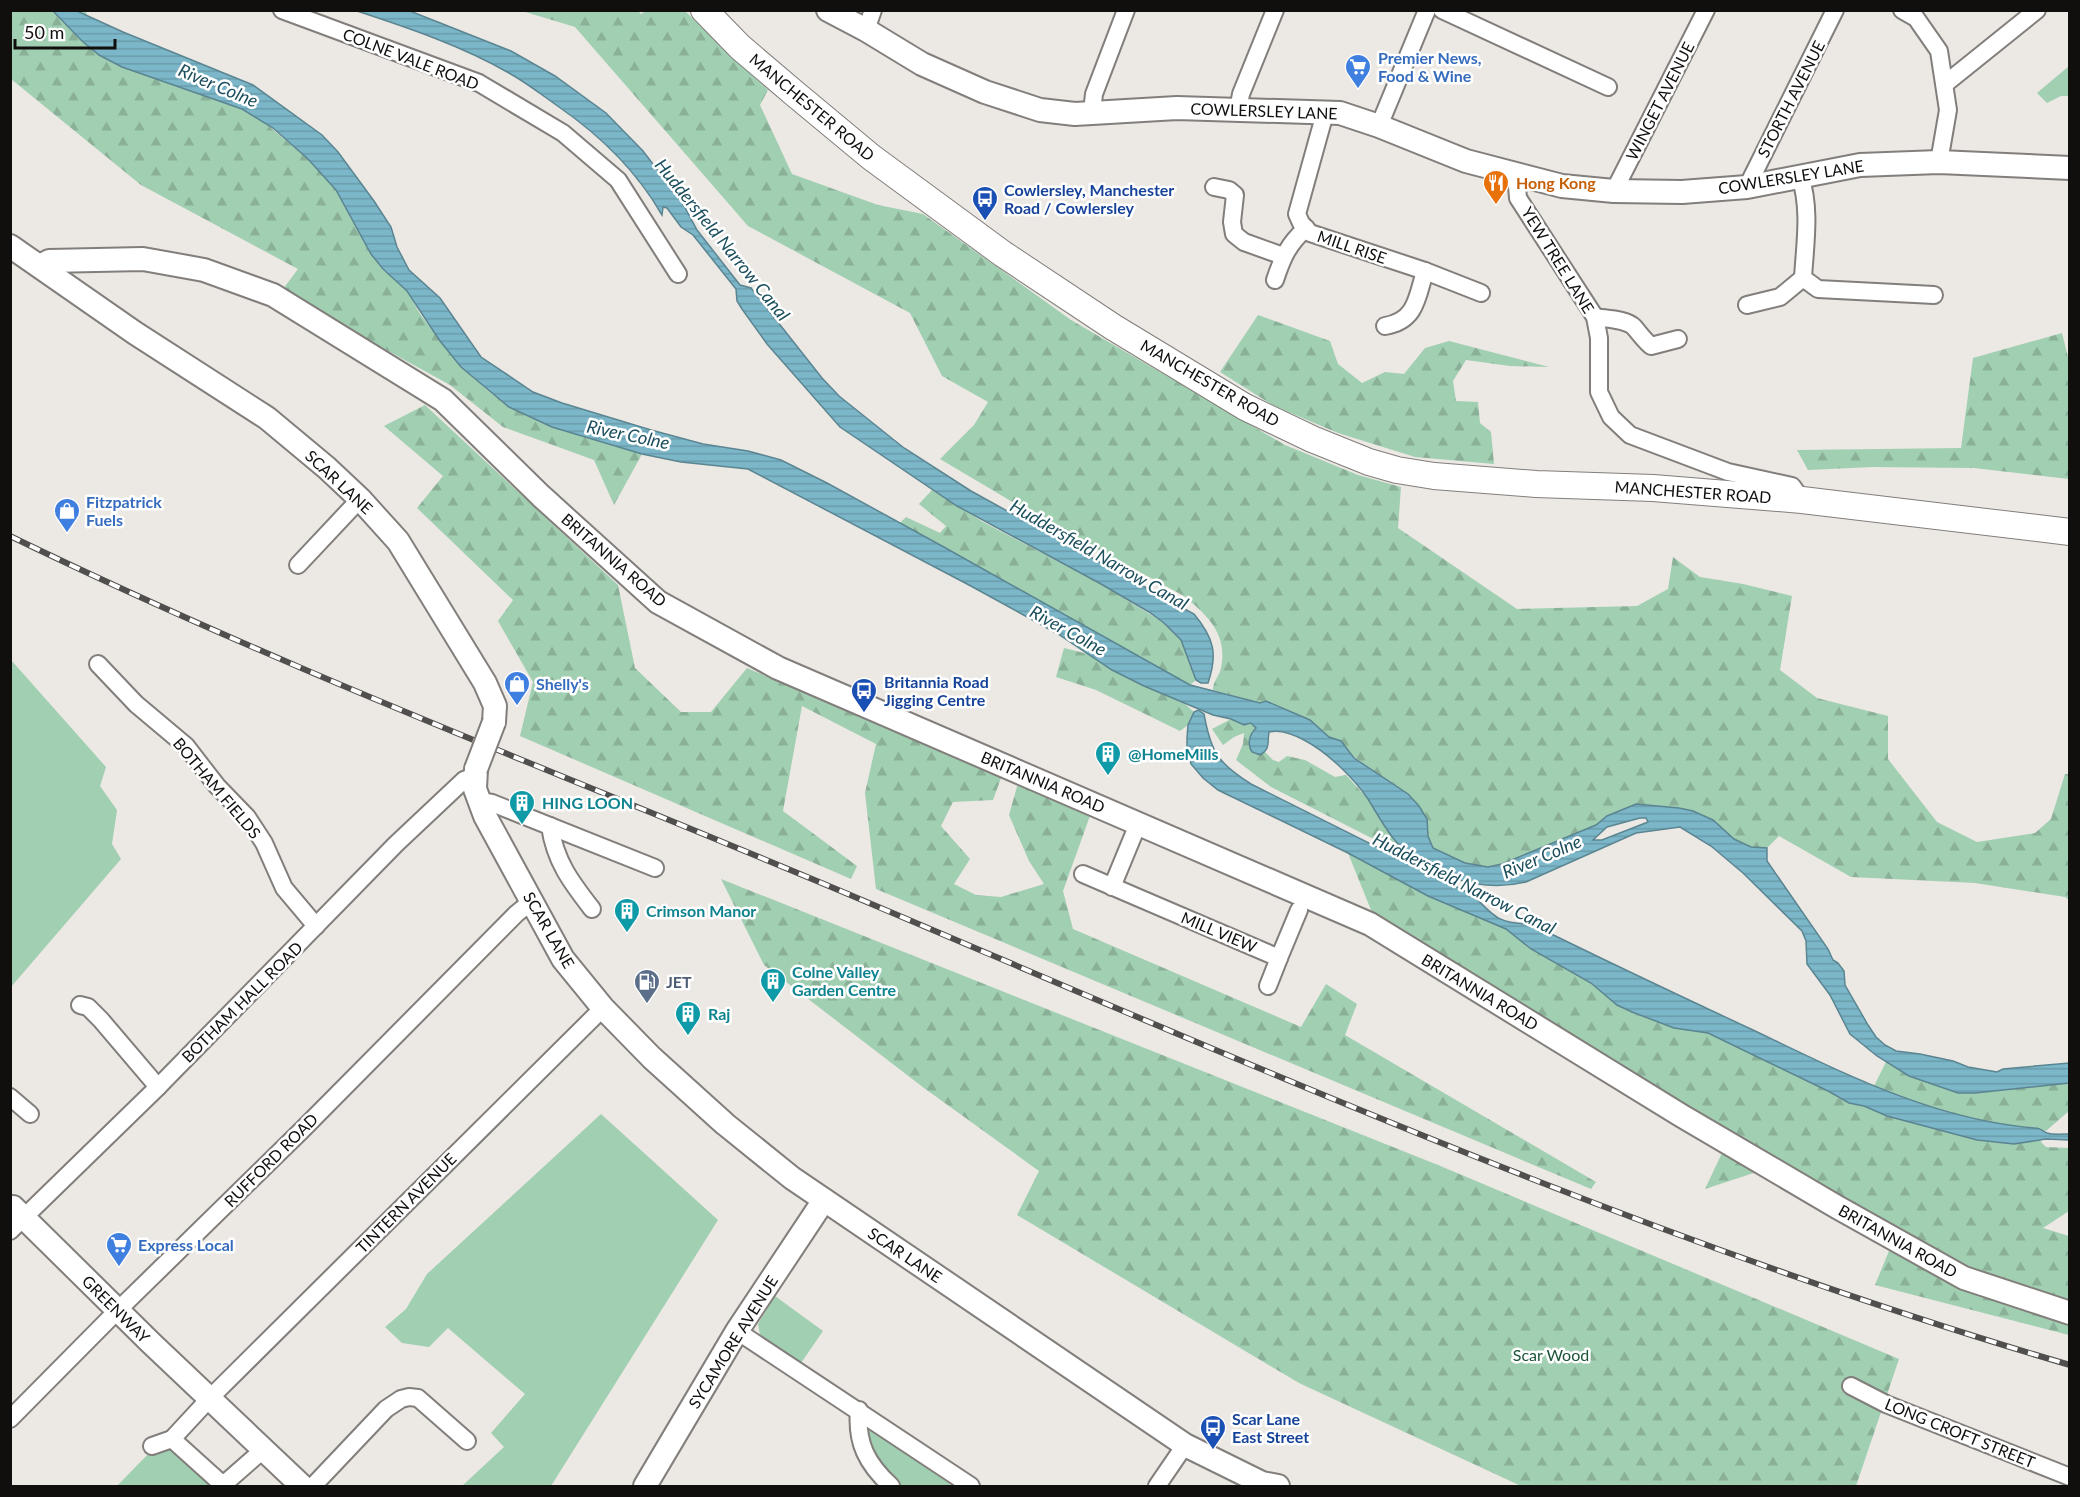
<svg xmlns="http://www.w3.org/2000/svg" width="2080" height="1497" font-family="Lato,sans-serif">
  <style>
    .green { fill: #a1cfb2 }
    .forest { fill: url(#forest-firs) }
    .water { fill: url(#water-rules); stroke: #5b8591; stroke-width: 1.5; fill-rule: evenodd }
    .lines { fill: none; stroke-linecap: round; stroke-linejoin: round }
    .street-casing { stroke: #827e7b; stroke-width: 20 }
    .secondary-casing { stroke: #827e7b; stroke-width: 26 }
    .primary-casing { stroke: #827e7b; stroke-width: 28 }
    .street { stroke: #fff; stroke-width: 16 }
    .secondary { stroke: #fff; stroke-width: 22 }
    .primary { stroke: #fff; stroke-width: 26 }
    .rail-casing { stroke: #514f4d; stroke-width: 6 }
    .rail { stroke: #fff; stroke-width: 4; stroke-dasharray: 11; stroke-linecap: butt }
    .secondary-bridge-casing { stroke: #827e7b; stroke-width: 26; stroke-linecap: butt }
    .secondary-bridge { stroke: #fff; stroke-width: 22 }
    .labels { text-anchor: middle; stroke-width: 5; stroke-linejoin: round; paint-order: stroke }
    .shop-label { font-size: 16px; font-weight: bold; fill: #366cbe; stroke: #fff; text-anchor: start }
    .street-label { font-size: 16px; fill: #100f0e; stroke: #fff }
    .food-label { font-size: 16px; font-weight: bold; fill: #c56008; stroke: #fff; text-anchor: start }
    .transit-label { font-size: 16px; font-weight: bold; fill: #164399; stroke: #fff; text-anchor: start }
    .culture-label { font-size: 16px; font-weight: bold; fill: #0d838f; stroke: #fff; text-anchor: start }
    .service-label { font-size: 16px; font-weight: bold; fill: #4e5e75; stroke: #fff; text-anchor: start }
    .park-label { font-size: 16px; fill: #1a5336; stroke: #fff }
    .water-label { font-size: 18px; font-style: italic; fill: #1c4f5d; stroke: #fff }
  </style>
  <defs>
    <pattern id="forest-firs" width="22" height="20" patternUnits="userSpaceOnUse" patternTransform="scale(1.5)"><rect width="22" height="20" fill="#a1cfb2"/><path d="M5 1l3.5 6h-7zM16 11l3.5 6h-7z" fill="#8ab198"/></pattern>
    <pattern id="water-rules" width="6" height="5" patternUnits="userSpaceOnUse" patternTransform="scale(1.5)"><rect width="6" height="5" fill="#7bb7c9"/><path d="M0 2.5h6" fill="none" stroke="#699cab"/></pattern>
  </defs>
  <rect width="100%" height="100%" fill="#ece8e4"/>
  <g class="green">
    <polygon points="2069,66 2069,96 2061,96 2047,103 2037,93"/>
    <polygon points="11,660 106,767 100,786 117,810 112,844 121,859 11,987"/>
    <polygon points="601,1114 718,1220 551,1486 462,1486 504,1447 491,1433 525,1394 448,1328 429,1347 402,1343 385,1327 406,1309 427,1274"/>
    <polygon points="775,1296 823,1331 801,1363 760,1335 758,1324"/>
    <polygon points="868,1428 953,1486 897,1486 886,1476 862,1430"/>
    <polygon points="154,1448 161,1453 171,1449 210,1486 117,1486"/>
  </g>
  <g class="forest">
    <path d="M 637,10 L 641,14 L 646,11 L 685,11 L 768,90 L 760,105 L 792,174 L 878,205 L 923,214 L 1071,320 L 1285,445 L 1358,475 L 1401,487 L 1398,528 L 1517,609 L 1637,606 L 1668,589 L 1673,557 L 1700,577 L 1743,584 L 1792,596 L 1780,670 L 1817,698 L 1888,716 L 1888,759 L 1937,822 L 1977,842 L 2035,833 L 2051,819 L 2065,774 L 2069,774 L 2069,900 L 2065,897 L 1975,883 L 1851,877 L 1779,836 L 1767,848 L 1751,847 L 1734,839 L 1727,833 L 1679,808 L 1650,805 L 1607,816 L 1596,825 L 1502,864 L 1488,867 L 1465,863 L 1433,848 L 1428,836 L 1427,819 L 1419,806 L 1407,794 L 1354,757 L 1341,741 L 1329,737 L 1310,720 L 1266,701 L 1260,703 L 1213,690 C 1213,681 1219,677 1221,668 C 1228,634 1208,616 1184,596 L 1041,519 L 940,459 L 974,425 L 988,402 L 942,376 L 910,313 L 748,226 L 575,27 L 522,11 Z"/>
    <polygon points="11,11 86,11 87,16 215,99 242,109 259,118 308,159 336,190 371,254 382,269 407,291 420,314 461,367 487,390 509,407 552,427 642,454 614,505 594,460 503,427 450,385 343,326 283,289 298,269 141,185 11,79"/>
    <polygon points="1258,315 1330,341 1338,364 1362,383 1385,372 1404,374 1425,348 1449,341 1549,367 1510,366 1466,360 1453,381 1456,401 1478,402 1480,423 1491,432 1494,464 1415,457 1338,433 1274,406 1220,372"/>
    <polygon points="2062,333 2070,365 2069,479 1974,468 1873,467 1808,470 1797,450 1961,448 1973,358"/>
    <polygon points="425,405 618,585 635,668 681,712 711,712 747,668 1001,778 993,800 953,802 941,826 970,859 954,884 976,895 1001,897 1044,884 1029,861 1009,815 1018,783 1091,813 1063,891 1073,929 1301,1027 1326,984 1357,1004 1345,1035 1596,1182 1591,1189 876,889 865,793 876,744 802,706 783,811 857,866 851,879 520,736 533,682 498,621 513,600 417,508 443,476 384,426"/>
    <polygon points="932,490 983,522 1101,584 1164,623 1181,640 1196,680 1190,685 1177,678 900,523 906,517 940,533 946,526 919,504"/>
    <polygon points="1064,648 1088,654 1112,670 1184,703 1194,712 1188,725 1180,731 1096,690 1056,677"/>
    <polygon points="1231,719 1244,725 1251,723 1256,728 1260,755 1265,752 1273,760 1279,762 1287,756 1305,760 1335,777 1346,775 1367,798 1394,840 1403,848 1401,853 1271,787 1236,760 1243,744 1244,733 1234,737 1223,745 1212,729"/>
    <polygon points="1348,853 1428,896 1506,929 1531,949 1591,983 1617,1005 1632,1012 1674,1028 1708,1033 1828,1091 1838,1098 1864,1106 1886,1062 1909,1076 1958,1093 1975,1093 2069,1083 2069,1111 2046,1131 2038,1129 2041,1142 2046,1147 2069,1148 2069,1211 2043,1228 2069,1236 2069,1335 1875,1285 1896,1234 1778,1165 1705,1189 1730,1136 1373,915"/>
    <polygon points="721,879 1438,1165 1899,1359 1856,1486 1521,1486 1299,1383 1017,1215 1039,1171 924,1088 764,965"/>
  </g>
  <g class="water">
    <path d="M 53,11 L 77,11 L 123,32 L 253,85 L 322,135 L 338,152 L 374,201 L 391,227 L 397,247 L 409,270 L 440,298 L 481,357 L 533,392 L 562,403 L 651,430 L 703,444 L 748,451 L 781,460 L 827,483 L 942,546 L 1190,685 L 1260,703 L 1266,701 L 1310,720 L 1329,737 L 1341,741 L 1354,758 L 1408,794 L 1419,806 L 1427,819 L 1428,836 L 1433,848 L 1465,863 L 1488,867 L 1502,864 L 1596,825 L 1607,816 L 1636,804 L 1679,808 L 1693,811 L 1713,820 L 1734,839 L 1751,847 L 1767,848 L 1767,861 L 1828,949 L 1833,960 L 1838,963 L 1844,971 L 1845,985 L 1868,1025 L 1876,1037 L 1885,1045 L 1896,1051 L 1920,1054 L 1953,1061 L 1968,1067 L 1997,1072 L 2003,1069 L 2069,1063 L 2069,1083 L 1975,1093 L 1958,1093 L 1909,1076 L 1877,1056 L 1850,1034 L 1830,995 L 1807,964 L 1806,941 L 1802,931 L 1743,873 L 1711,846 L 1680,827 L 1636,833 L 1526,882 C 1480,893 1423,876 1393,838 C 1383,825 1376,812 1368,799 C 1353,777 1327,752 1304,740 C 1293,734 1281,729 1269,732 C 1267,742 1271,749 1260,755 L 1252,752 C 1247,744 1249,735 1256,728 L 1251,723 L 1244,725 L 1231,719 L 1213,715 L 1144,686 L 1112,670 L 1058,634 L 969,585 L 748,469 L 681,462 L 642,454 L 552,427 L 509,407 L 461,367 L 440,341 L 407,291 L 383,269 L 371,254 L 336,190 L 308,159 L 273,128 L 242,109 L 122,67 L 99,55 L 82,41 ZM 1640,818 L 1646,818 L 1648,822 L 1602,840 L 1593,840 L 1607,827 Z"/>
    <path d="M 357,11 L 410,11 L 511,51 L 555,76 L 606,113 L 643,151 L 682,202 L 697,230 L 740,285 L 751,288 L 822,378 L 839,396 L 904,448 L 971,491 L 1194,614 C 1214,638 1218,654 1208,683 L 1201,683 L 1196,680 L 1181,640 L 1164,623 L 1149,612 L 1101,584 L 957,506 L 840,427 L 767,344 L 742,309 L 737,301 L 736,289 L 693,235 L 681,227 L 667,208 L 663,207 L 662,215 C 636,170 601,136 559,107 C 542,95 527,83 509,73 C 462,46 409,28 357,11 Z"/>
    <path d="M 1198,710 L 1204,714 C 1211,753 1218,763 1251,784 L 1473,895 C 1494,917 1499,924 1531,924 C 1604,960 1678,995 1753,1030 C 1843,1073 1934,1120 2035,1128 C 2041,1128 2042,1131 2047,1133 C 2053,1135 2063,1134 2069,1134 L 2069,1140 L 2046,1139 L 2014,1144 L 1977,1140 L 1887,1116 L 1864,1106 L 1849,1103 L 1828,1091 L 1708,1033 L 1674,1028 L 1632,1012 L 1617,1005 L 1591,983 L 1531,949 L 1506,929 L 1428,896 L 1348,853 L 1218,790 L 1203,778 L 1191,764 L 1187,750 L 1187,738 L 1188,725 L 1194,712 Z"/>
  </g>
  <g class="lines">
    <defs>
      <g id="street">
        <polyline points="282,10 479,83 563,133 618,180 678,274"/>
        <polyline points="1442,10 1608,87"/>
        <polyline points="1902,10 1916,18 1939,51 1948,110 1939,162"/>
        <polyline points="866,30 873,10"/>
        <polyline points="1945,84 2037,10"/>
        <polyline points="1238,110 1241,94 1275,10"/>
        <polyline points="1092,112 1094,94 1126,10"/>
        <polyline points="1325,113 1297,214 1301,223 1310,233 1425,271 1481,293"/>
        <polyline points="1379,126 1427,10"/>
        <polyline points="1516,174 1518,198 1595,317 1599,338 1599,392 1611,417 1630,435 1728,472 1792,486 1802,500"/>
        <path d="M 1800,176 C 1811,209 1805,244 1803,278 L 1818,289 L 1934,295"/>
        <polyline points="1214,187 1229,190 1235,195 1232,222 1234,234 1244,242 1283,256"/>
        <polyline points="1747,187 1835,10"/>
        <polyline points="1614,191 1706,10"/>
        <path d="M 1275,280 C 1283,256 1288,245 1306,228"/>
        <polyline points="1747,305 1780,297 1803,278"/>
        <path d="M 1595,317 C 1606,319 1626,319 1634,327 C 1640,334 1644,340 1651,346 L 1678,339"/>
        <path d="M 1385,326 C 1416,321 1417,298 1425,271"/>
        <polyline points="298,565 360,499"/>
        <polyline points="98,664 136,704 186,746 217,786 247,817 264,843 284,888 316,926"/>
        <polyline points="479,801 492,803 655,868"/>
        <path d="M 550,826 C 555,861 571,882 592,909"/>
        <polyline points="1083,874 1279,958 1299,910"/>
        <polyline points="1112,887 1138,824"/>
        <polyline points="1268,986 1279,958"/>
        <polyline points="80,1005 88,1007 101,1020 158,1087"/>
        <polyline points="10,1097 30,1114"/>
        <polyline points="10,1231 158,1087 396,844 464,780 475,776"/>
        <polyline points="737,1331 971,1486"/>
        <polyline points="1851,1386 1886,1404 2070,1477"/>
        <path d="M 859,1410 C 856,1443 867,1464 891,1486"/>
        <polyline points="10,1419 112,1316 302,1130 516,914 532,901"/>
        <polyline points="152,1446 172,1439"/>
        <polyline points="264,1449 223,1485 172,1439 210,1398 603,1008"/>
        <polyline points="313,1486 386,1409 401,1399 409,1397 418,1398 467,1441"/>
        <polyline points="1157,1486 1185,1445"/>
      </g>
      <g id="secondary">
        <polyline points="828,10 866,30 922,64 985,92 1040,110 1075,114 1177,108 1340,113 1379,126 1466,161 1562,186 1614,191 1682,192 1747,187 1860,165 1939,162 2070,168"/>
        <polyline points="10,246 135,333 267,418 327,468 360,499 398,541 485,683 495,706 494,722"/>
        <polyline points="40,266 49,261 143,259 204,270 273,295 443,400 541,496 658,602 778,668 1370,924 1682,1116 1837,1207 1964,1278 2070,1313"/>
        <polyline points="476,769 475,789 485,816 563,959 603,1008 652,1058 725,1124 792,1178 1185,1445 1262,1483 1278,1486"/>
        <polyline points="10,1207 13,1207 151,1343 302,1486"/>
        <polyline points="645,1486 737,1331 824,1200"/>
      </g>
      <polyline id="primary" points="704,10 740,47 794,93 871,157 1003,254 1113,327 1245,407 1312,439 1369,462 1397,470 1434,476 1536,484 1653,488 1802,500 2070,532"/>
    </defs>
    <use href="#street" class="street-casing"/>
    <use href="#secondary" class="secondary-casing"/>
    <use href="#primary" class="primary-casing"/>
    <use href="#street" class="street"/>
    <use href="#secondary" class="secondary"/>
    <use href="#primary" class="primary"/>
    <defs>
      <path id="rail" d="M 10,536 C 288,671 578,780 862,900 C 1259,1068 1655,1244 2070,1365"/>
    </defs>
    <use href="#rail" class="rail-casing"/>
    <use href="#rail" class="rail"/>
    <defs>
      <polyline id="secondary-bridge" points="476,769 494,722"/>
    </defs>
    <use href="#secondary-bridge" class="secondary-bridge-casing"/>
    <use href="#secondary-bridge" class="secondary-bridge"/>
  </g>
  <defs>
    <symbol id="supermarket-pin" viewBox="-11 -11 22 30"><path d="M0 17L-7.5 6A9.5 9.5 0 1 1 7.5 6Z" fill="#3f7fe0" stroke="#fff"/><path d="M-6-5.5h2.5l.6 2H6L4.5 2H-2.5L-4.4-4H-6ZM-1.5 3.2a1.3 1.3 0 1 0 .1 0ZM3 3.2a1.3 1.3 0 1 0 .1 0Z" fill="#fff"/></symbol>
    <symbol id="restaurant-pin" viewBox="-11 -11 22 30"><path d="M0 17L-7.5 6A9.5 9.5 0 1 1 7.5 6Z" fill="#e8710a" stroke="#fff"/><path d="M-5-6h1v4h1v-4h1v4h1v-4h1v5L-1.5 .5V6h-2V.5L-5-1ZM5-6V6H3V1.5H1.5Q1.5-4 5-6Z" fill="#fff"/></symbol>
    <symbol id="bus-pin" viewBox="-11 -11 22 30"><path d="M0 17L-7.5 6A9.5 9.5 0 1 1 7.5 6Z" fill="#1a4fb4" stroke="#fff"/><path d="M-5-6H5V4H4V6H2V4H-2V6H-4V4H-5ZM-3.5-4V0h7V-4ZM-3.5 1.2v1.5H-2V1.2ZM2 1.2v1.5H3.5V1.2Z" fill="#fff"/></symbol>
    <symbol id="shop-pin" viewBox="-11 -11 22 30"><path d="M0 17L-7.5 6A9.5 9.5 0 1 1 7.5 6Z" fill="#3f7fe0" stroke="#fff"/><path d="M-5-2.5h2.3a2.7 3.5 0 0 1 5.4 0H5L5.5 6h-11ZM-1.5-2.5h3a1.5 2.3 0 0 0-3 0Z" fill="#fff"/></symbol>
    <symbol id="building-pin" viewBox="-11 -11 22 30"><path d="M0 17L-7.5 6A9.5 9.5 0 1 1 7.5 6Z" fill="#0f9aa8" stroke="#fff"/><path d="M-4-6H4V6H1V3H-1V6H-4ZM-2.5-4.3h1.7v1.8h-1.7ZM.8-4.3h1.7v1.8H.8ZM-2.5-1h1.7V.8h-1.7ZM.8-1h1.7V.8H.8Z" fill="#fff"/></symbol>
    <symbol id="fuel-pin" viewBox="-11 -11 22 30"><path d="M0 17L-7.5 6A9.5 9.5 0 1 1 7.5 6Z" fill="#5c6f8a" stroke="#fff"/><path d="M-5.5-6h7V0h2V4h1.3V-2.5L3-4.5l.8-.8L6-3V5H2.5V1h-1V6h-7ZM-4.2-4.7v3.2H.2V-4.7Z" fill="#fff"/></symbol>
  </defs>
  <g fill-rule="evenodd">
    <use href="#supermarket-pin" x="1343" y="52" width="30" height="40"/>
    <use href="#restaurant-pin" x="1481" y="168" width="30" height="40"/>
    <use href="#bus-pin" x="970" y="184" width="30" height="40"/>
    <use href="#shop-pin" x="52" y="496" width="30" height="40"/>
    <use href="#shop-pin" x="502" y="669" width="30" height="40"/>
    <use href="#bus-pin" x="849" y="676" width="30" height="40"/>
    <use href="#building-pin" x="1093" y="739" width="30" height="40"/>
    <use href="#building-pin" x="507" y="788" width="30" height="40"/>
    <use href="#building-pin" x="612" y="896" width="30" height="40"/>
    <use href="#building-pin" x="758" y="966" width="30" height="40"/>
    <use href="#fuel-pin" x="632" y="967" width="30" height="40"/>
    <use href="#building-pin" x="673" y="999" width="30" height="40"/>
    <use href="#supermarket-pin" x="104" y="1230" width="30" height="40"/>
    <use href="#bus-pin" x="1198" y="1413" width="30" height="40"/>
  </g>
  <g class="labels">
    <g class="shop-label">
      <text x="1378" y="64">Premier News,<tspan x="1378" dy="18">Food &amp; Wine</tspan></text>
      <text x="86" y="508">Fitzpatrick<tspan x="86" dy="18">Fuels</tspan></text>
      <text x="536" y="690">Shelly's</text>
      <text x="138" y="1251">Express Local</text>
    </g>
    <g class="street-label">
      <text transform="translate(411 59) rotate(21)" y="6">COLNE VALE ROAD</text>
      <text transform="translate(1791 99) rotate(-63)" y="6">STORTH AVENUE</text>
      <text transform="translate(1660 101) rotate(-63)" y="6">WINGET AVENUE</text>
      <text transform="translate(812 107) rotate(40)" y="6">MANCHESTER ROAD</text>
      <text transform="translate(1264 111) rotate(2)" y="6">COWLERSLEY LANE</text>
      <text transform="translate(1791 177) rotate(-9)" y="6">COWLERSLEY LANE</text>
      <text transform="translate(1352 247) rotate(19)" y="6">MILL RISE</text>
      <text transform="translate(1558 260) rotate(58)" y="6">YEW TREE LANE</text>
      <text transform="translate(1210 383) rotate(30)" y="6">MANCHESTER ROAD</text>
      <text transform="translate(339 482) rotate(43)" y="6">SCAR LANE</text>
      <text transform="translate(1693 492) rotate(4)" y="6">MANCHESTER ROAD</text>
      <text transform="translate(614 560) rotate(41)" y="6">BRITANNIA ROAD</text>
      <text transform="translate(1043 782) rotate(23)" y="6">BRITANNIA ROAD</text>
      <text transform="translate(217 788) rotate(50)" y="6">BOTHAM FIELDS</text>
      <text transform="translate(549 930) rotate(60)" y="6">SCAR LANE</text>
      <text transform="translate(1219 932) rotate(23)" y="6">MILL VIEW</text>
      <text transform="translate(1480 992) rotate(31)" y="6">BRITANNIA ROAD</text>
      <text transform="translate(242 1002) rotate(-45)" y="6">BOTHAM HALL ROAD</text>
      <text transform="translate(271 1160) rotate(-45)" y="6">RUFFORD ROAD</text>
      <text transform="translate(406 1203) rotate(-45)" y="6">TINTERN AVENUE</text>
      <text transform="translate(1898 1241) rotate(29)" y="6">BRITANNIA ROAD</text>
      <text transform="translate(905 1255) rotate(34)" y="6">SCAR LANE</text>
      <text transform="translate(116 1309) rotate(45)" y="6">GREENWAY</text>
      <text transform="translate(733 1342) rotate(-58)" y="6">SYCAMORE AVENUE</text>
      <text transform="translate(1960 1433) rotate(22)" y="6">LONG CROFT STREET</text>
    </g>
    <g class="food-label">
      <text x="1516" y="189">Hong Kong</text>
    </g>
    <g class="transit-label">
      <text x="1004" y="196">Cowlersley, Manchester<tspan x="1004" dy="18">Road / Cowlersley</tspan></text>
      <text x="884" y="688">Britannia Road<tspan x="884" dy="18">Jigging Centre</tspan></text>
      <text x="1232" y="1425">Scar Lane<tspan x="1232" dy="18">East Street</tspan></text>
    </g>
    <g class="culture-label">
      <text x="1128" y="760">@HomeMills</text>
      <text x="542" y="809">HING LOON</text>
      <text x="646" y="917">Crimson Manor</text>
      <text x="792" y="978">Colne Valley<tspan x="792" dy="18">Garden Centre</tspan></text>
      <text x="708" y="1020">Raj</text>
    </g>
    <g class="service-label">
      <text x="666" y="988">JET</text>
    </g>
    <g class="park-label">
      <text x="1551" y="1361">Scar Wood</text>
    </g>
    <g class="water-label">
      <text transform="translate(218 86) rotate(23)" y="6">River Colne</text>
      <text transform="translate(722 240) rotate(51)" y="6">Huddersfield Narrow Canal</text>
      <text transform="translate(628 435) rotate(12)" y="6">River Colne</text>
      <text transform="translate(1099 555) rotate(30)" y="6">Huddersfield Narrow Canal</text>
      <text transform="translate(1068 631) rotate(29)" y="6">River Colne</text>
      <text transform="translate(1542 857) rotate(-23)" y="6">River Colne</text>
      <text transform="translate(1464 884) rotate(27)" y="6">Huddersfield Narrow Canal</text>
    </g>
  </g>
  <rect width="2080" height="1497" fill="none" stroke="#100f0e" stroke-width="24"/>
  <path d="M15 39v9h100v-9" fill="none" stroke="#100f0e" stroke-width="3"/>
  <text x="24" y="39" font-size="18" fill="#100f0e" stroke="#ffffff" stroke-width="4.5" paint-order="stroke">50 m</text>
</svg>
